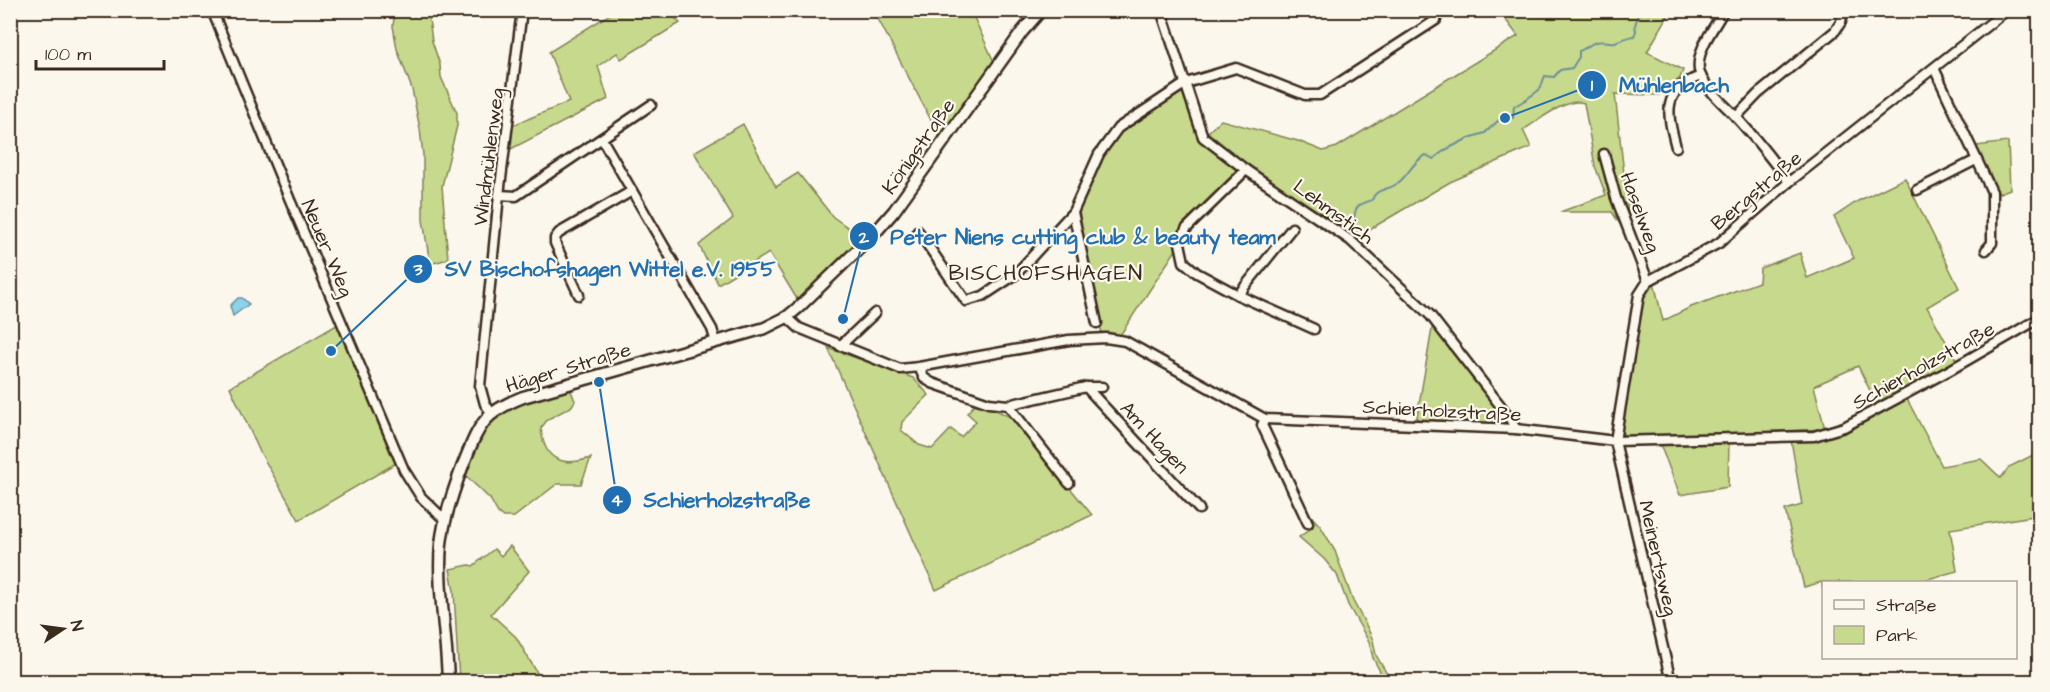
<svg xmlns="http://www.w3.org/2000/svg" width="2050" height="692" font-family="'Architects Daughter',sans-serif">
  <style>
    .green { fill: #c7d98d; stroke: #818256; stroke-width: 1.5 }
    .water { fill: #8cd2ed; stroke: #6c8f9a; stroke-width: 1.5 }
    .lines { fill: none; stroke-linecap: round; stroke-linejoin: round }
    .stream { stroke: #6c8f9a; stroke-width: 2 }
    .street-casing { stroke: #3b2a1e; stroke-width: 13 }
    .secondary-casing { stroke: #3b2a1e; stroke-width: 15 }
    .street { stroke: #fbf7ec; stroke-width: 8 }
    .secondary { stroke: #fbf7ec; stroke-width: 10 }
    .labels { text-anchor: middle; stroke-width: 4.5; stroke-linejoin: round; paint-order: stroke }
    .street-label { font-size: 20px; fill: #3b2a1e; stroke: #fbf7ec }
    .quarter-label { font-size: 22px; letter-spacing: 1.5px; fill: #3b2a1e; stroke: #fbf7ec }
    .leader { fill: none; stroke: #1f6fb2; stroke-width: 2 }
    .callout-dot { fill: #1f6fb2; stroke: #fbf7ec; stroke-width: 2 }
    .mark-label { font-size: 18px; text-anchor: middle; font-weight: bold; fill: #fff }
    .callout-label { font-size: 21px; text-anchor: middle; font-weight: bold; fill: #1f6fb2; stroke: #fbf7ec; stroke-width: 4.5; stroke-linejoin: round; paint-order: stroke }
  </style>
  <rect width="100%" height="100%" fill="#fbf7ec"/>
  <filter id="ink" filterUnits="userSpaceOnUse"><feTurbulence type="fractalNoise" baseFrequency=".0167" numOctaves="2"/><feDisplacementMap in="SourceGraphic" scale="12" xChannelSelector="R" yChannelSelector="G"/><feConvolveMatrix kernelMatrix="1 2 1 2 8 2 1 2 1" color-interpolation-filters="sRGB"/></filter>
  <g filter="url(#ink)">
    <g class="green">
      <polygon points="395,11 428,11 432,41 440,65 441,77 457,113 457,126 442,186 448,259 430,264 423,220 423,155 420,129 412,89 397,49 393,26"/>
      <polygon points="615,11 668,11 680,23 621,59 617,53 598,66 608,99 509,150 513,125 569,102 549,52"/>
      <polygon points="874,11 971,11 995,64 942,141"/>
      <path d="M 1499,11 L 1671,11 L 1647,52 L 1683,70 L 1680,78 L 1659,95 L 1615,94 L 1630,227 L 1624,230 L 1612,212 L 1560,212 L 1606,195 L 1595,166 L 1584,103 C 1567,97 1538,121 1523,130 L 1531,147 L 1450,182 L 1355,238 L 1332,220 L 1248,167 L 1208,132 L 1221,120 L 1298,141 L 1323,151 L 1337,147 L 1518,36 Z"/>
      <polygon points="1182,88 1201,139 1241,173 1184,228 1176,250 1119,337 1102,334 1076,212 1101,154 1115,133"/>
      <polygon points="743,124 776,187 798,173 833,217 866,240 800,304 769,253 718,284 699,245 733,218 694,152"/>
      <polygon points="2008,142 2010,189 1997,194 1975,146"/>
      <polygon points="1905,178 1959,288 1927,307 1956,360 1878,407 1858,366 1814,386 1825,429 1628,438 1624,436 1621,428 1642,296 1652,282 1654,282 1663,321 1691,307 1759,282 1760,268 1800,253 1807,278 1854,258 1834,217 1858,201"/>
      <polygon points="340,323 398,462 299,520 260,452 230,387"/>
      <polygon points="1433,323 1497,404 1506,420 1505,424 1416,422"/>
      <polygon points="828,348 913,378 929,395 902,422 901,430 919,445 932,449 951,429 961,437 976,421 967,413 976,403 992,408 1014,419 1092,515 936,590"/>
      <path d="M 570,388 L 575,401 L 571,407 L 548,419 L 541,428 C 544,461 562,467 591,458 L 581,484 L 557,484 L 514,517 L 503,517 L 498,513 L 490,499 L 465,475 C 471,457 477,433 492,420 C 512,400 544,395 570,388 Z"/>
      <polygon points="1907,399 1942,466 1981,459 2001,478 2009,467 2035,454 2039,454 2039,515 1950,529 1957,571 1917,582 1824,582 1823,594 1822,582 1804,587 1785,510 1802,505 1791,440 1823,438 1845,433"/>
      <polygon points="1729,440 1728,487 1680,495 1659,442"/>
      <polygon points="1305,509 1321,527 1335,551 1353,601 1367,627 1373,640 1376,655 1391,681 1385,681 1373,658 1369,642 1348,605 1337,575 1324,559 1299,537 1313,527"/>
      <polygon points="510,546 529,571 491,614 516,637 542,681 459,681 454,591 450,569 469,565 473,566 494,549 501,556"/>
    </g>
    <polygon class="water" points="238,298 242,298 249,304 233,316 230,306"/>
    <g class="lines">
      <path class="stream" d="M 1348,223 L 1354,220 C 1355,205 1359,204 1372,200 C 1376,188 1386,191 1395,185 C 1409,177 1411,162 1426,155 L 1433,159 L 1445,150 L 1469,138 L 1485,133 L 1500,119 L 1513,118 L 1514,106 C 1520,104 1534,94 1539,90 C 1542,86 1543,80 1545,76 L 1554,77 L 1560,70 L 1572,68 L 1579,57 L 1579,51 C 1586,49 1589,44 1596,42 C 1602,40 1609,43 1615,42 C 1621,40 1627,37 1634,36 L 1636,31 L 1635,25 L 1638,16 L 1643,12 L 1648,14 L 1652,10"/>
      <defs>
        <g id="street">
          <polyline points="212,10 282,181 404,470 421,497 445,520"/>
          <polyline points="1161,10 1203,137 1246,170 1350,240 1430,315 1507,414 1516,429"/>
          <path d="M 1724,10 C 1715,27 1696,49 1699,70 C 1702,86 1725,105 1736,117 C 1755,137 1772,160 1789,182"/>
          <polyline points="1934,68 1992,192 1992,243 1986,250"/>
          <polyline points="1736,117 1758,94 1835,31 1841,22 1843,10"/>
          <polyline points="602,139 712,329 716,342"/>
          <path d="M 1676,147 C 1667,113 1661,90 1701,76"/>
          <polyline points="1604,154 1616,198 1648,281"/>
          <polyline points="1246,170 1186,229 1180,243 1184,262 1197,273 1238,295 1314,329"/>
          <polyline points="1917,190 1976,160"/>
          <polyline points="499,195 516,196 651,105"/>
          <polyline points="1073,212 1097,323"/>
          <polyline points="918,231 966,301 983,296 1015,275 1073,212 1099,154 1118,128 1186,83 1236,68 1305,95 1320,95 1436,20 1431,10"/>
          <polyline points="579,295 555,243 555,238 559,233 632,191"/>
          <polyline points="1238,295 1292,228"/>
          <polyline points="787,317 799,328 900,369 919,367 1069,340 1106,338 1125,341 1265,419 1516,429 1615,441 1814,436 1844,427 1950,370 2040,318"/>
          <polyline points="840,346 875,313"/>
          <polyline points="919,367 924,378 932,383 989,403 1008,405 1086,387 1102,387"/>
          <polyline points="1086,387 1199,509"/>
          <polyline points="1008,405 1069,483"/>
          <polyline points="491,412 485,404 480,386 499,195 522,10"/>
          <polyline points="1265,419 1262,425 1308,523"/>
          <polyline points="1671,682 1615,441 1639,295 1648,281 1719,243 1789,182 2007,10"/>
        </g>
        <path id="secondary" d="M 448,682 C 447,638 437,586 441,544 C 444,517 453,491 463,465 C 479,426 482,413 523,397 L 765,328 L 787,317 L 799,307 L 874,234 L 894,211 L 1022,32 L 1041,10"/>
      </defs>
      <use href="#street" class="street-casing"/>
      <use href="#secondary" class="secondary-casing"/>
      <use href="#street" class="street"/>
      <use href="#secondary" class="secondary"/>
    </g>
  </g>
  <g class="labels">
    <g class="street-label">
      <text transform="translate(918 146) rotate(-55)" y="7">Königstraße</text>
      <text transform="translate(488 157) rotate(-83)" y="7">Windmühlenweg</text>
      <text transform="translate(1756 190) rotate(-40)" y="7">Bergstraße</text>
      <text transform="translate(1334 211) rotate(36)" y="7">Lehmstich</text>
      <text transform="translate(1641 212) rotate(70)" y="7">Haselweg</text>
      <text transform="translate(328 248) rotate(67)" y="7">Neuer Weg</text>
      <text transform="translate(1923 365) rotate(-29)" y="7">Schierholzstraße</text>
      <text transform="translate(568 367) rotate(-17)" y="7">Häger Straße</text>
      <text transform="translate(1442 410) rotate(3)" y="7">Schierholzstraße</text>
      <text transform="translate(1155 437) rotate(47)" y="7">Am Hagen</text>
      <text transform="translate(1659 558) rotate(77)" y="7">Meinertsweg</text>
    </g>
    <g class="quarter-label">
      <text x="1046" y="280">BISCHOFSHAGEN</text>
    </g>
  </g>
  <path class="leader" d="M1505 118L1592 85M843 319L864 236M331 351L418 269M599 382L617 500"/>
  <g class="callout-dot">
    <circle cx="1505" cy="118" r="6"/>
    <circle cx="843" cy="319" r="6"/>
    <circle cx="331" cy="351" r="6"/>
    <circle cx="599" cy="382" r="6"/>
    <circle cx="1592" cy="85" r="15"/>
    <circle cx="864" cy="236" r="15"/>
    <circle cx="418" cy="269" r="15"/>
    <circle cx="617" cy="500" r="15"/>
  </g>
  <g class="mark-label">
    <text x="1592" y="91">1</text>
    <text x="864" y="243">2</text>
    <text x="418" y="275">3</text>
    <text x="617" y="506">4</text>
  </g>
  <g class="callout-label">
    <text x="1674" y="92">Mühlenbach</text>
    <text x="1083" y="244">Peter Niens cutting club &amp; beauty team</text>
    <text x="610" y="276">SV Bischofshagen Wittel e.V. 1955</text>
    <text x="727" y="507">Schierholzstraße</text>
  </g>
  <rect width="2050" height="692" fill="none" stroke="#fbf7ec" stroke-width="36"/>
  <rect x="18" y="18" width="2014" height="656" fill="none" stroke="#3b2a1e" stroke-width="2" filter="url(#ink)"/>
  <rect x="1822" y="581" width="195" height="78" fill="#fbf7ec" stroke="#aea59a" stroke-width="1.5"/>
  <rect x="1834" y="600" width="30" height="9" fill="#fbf7ec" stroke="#aea59a" stroke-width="1.5"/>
  <text x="1876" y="611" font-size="18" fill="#3b2a1e">Straße</text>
  <rect x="1834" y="626" width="30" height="18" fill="#c7d98d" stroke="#aea59a" stroke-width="1.5"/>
  <text x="1876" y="641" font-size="18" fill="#3b2a1e">Park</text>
  <g transform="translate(63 629) rotate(77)" stroke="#fbf7ec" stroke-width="4.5" paint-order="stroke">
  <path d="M0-4.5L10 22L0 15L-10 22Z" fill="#3b2a1e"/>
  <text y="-9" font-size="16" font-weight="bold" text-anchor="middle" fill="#3b2a1e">N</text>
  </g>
  <path d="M36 60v9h128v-9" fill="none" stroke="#3b2a1e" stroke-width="3"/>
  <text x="45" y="60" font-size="18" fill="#3b2a1e" stroke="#fbf7ec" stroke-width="4.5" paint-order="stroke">100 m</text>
</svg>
